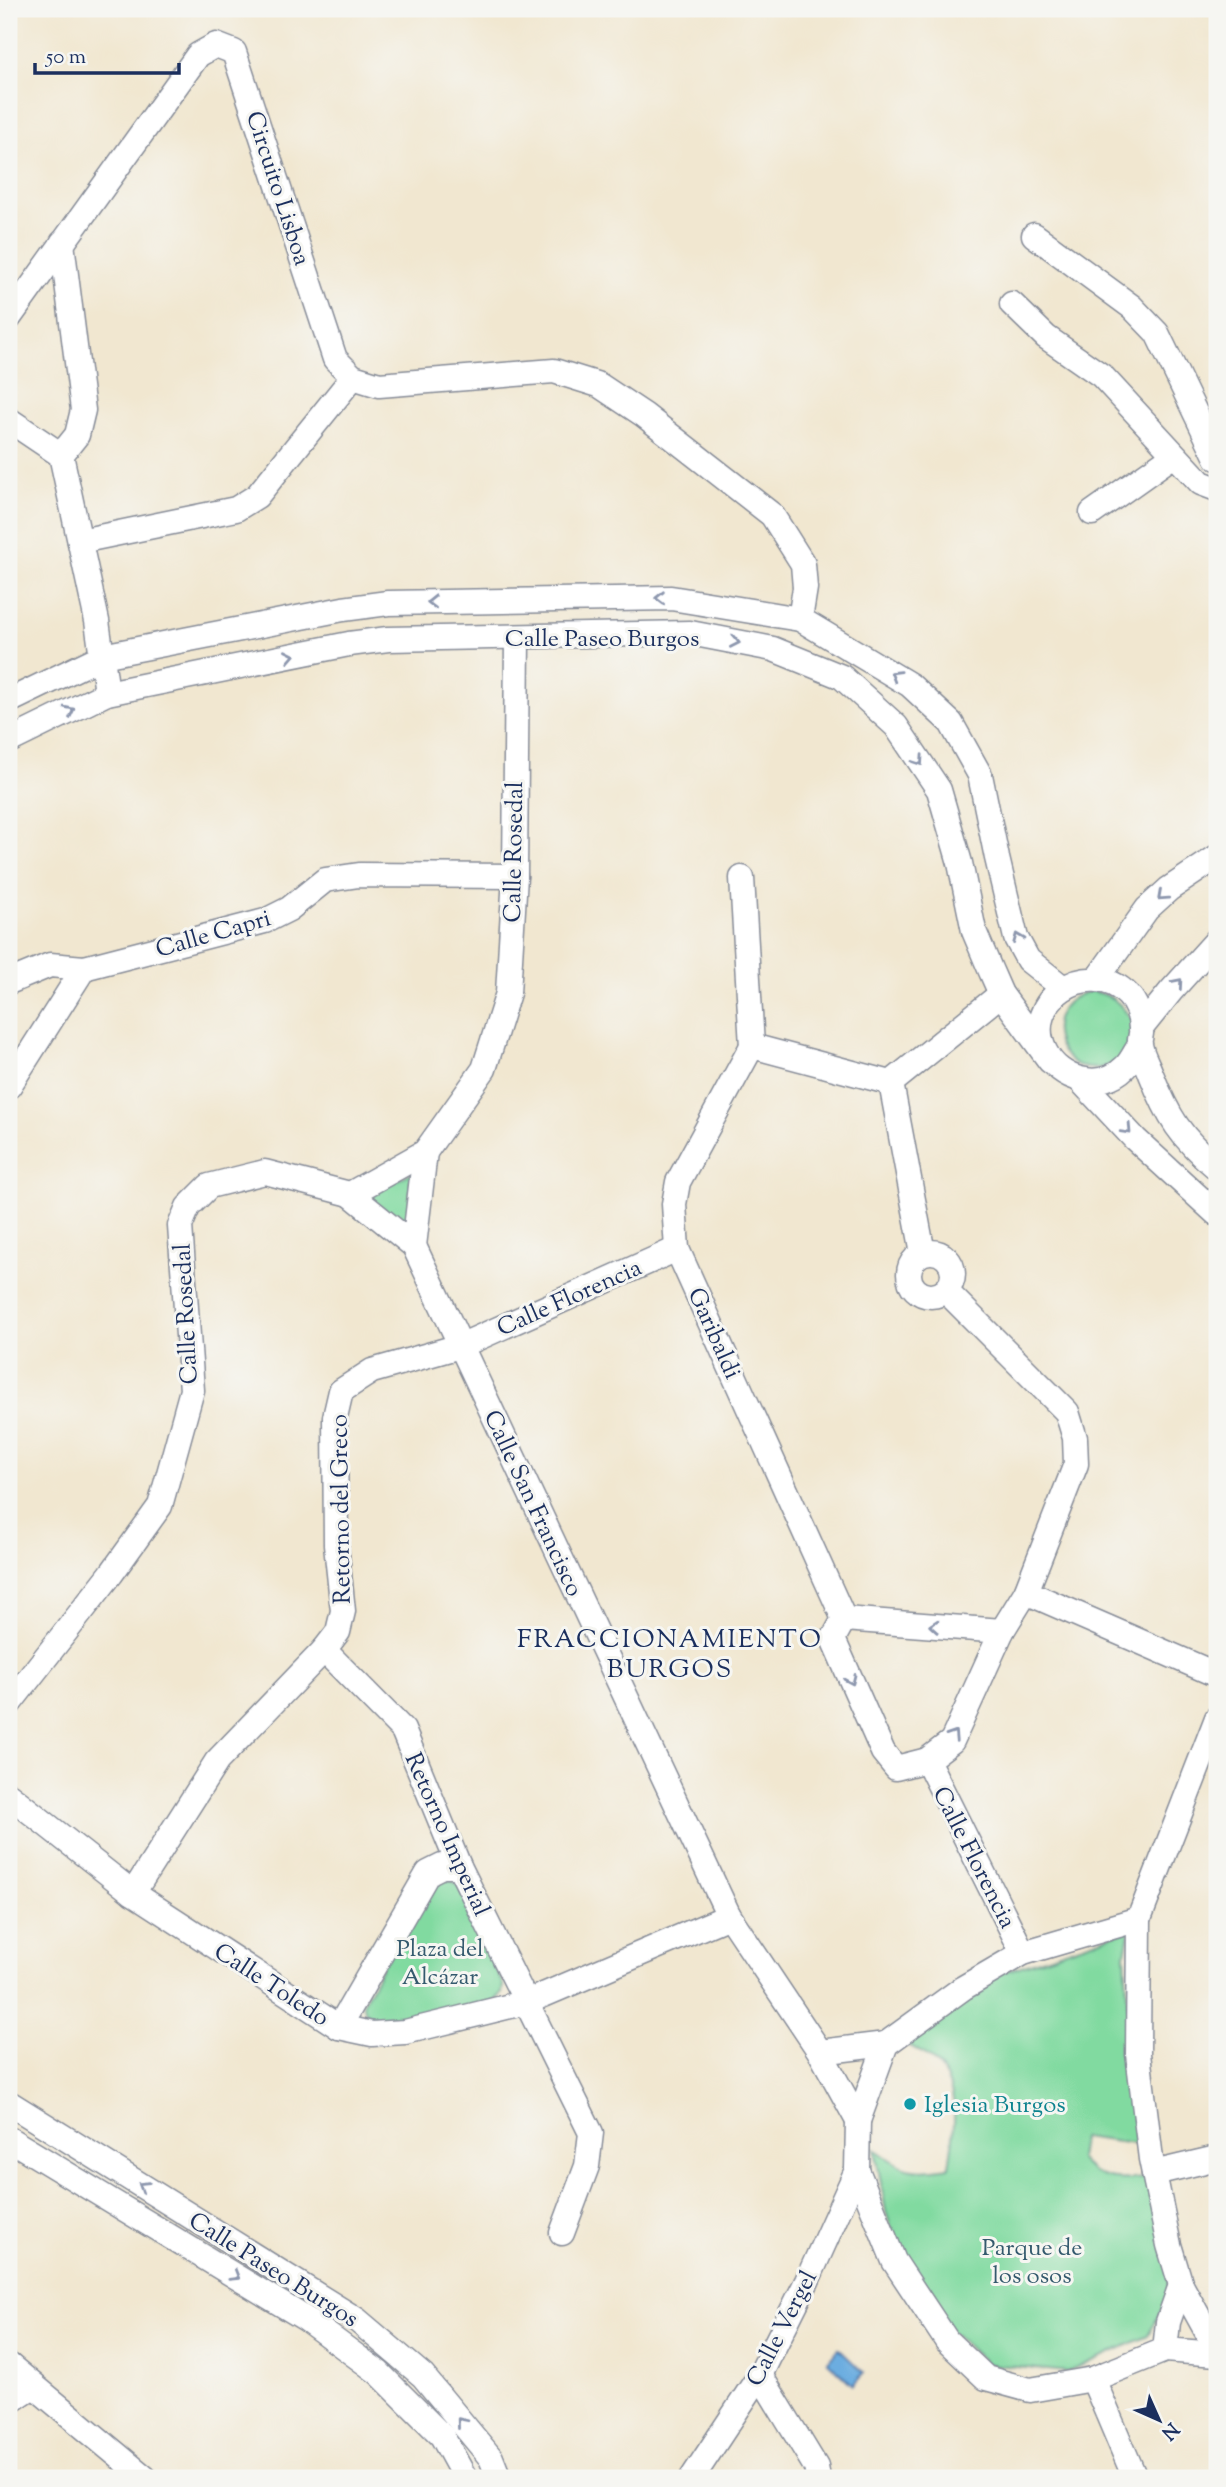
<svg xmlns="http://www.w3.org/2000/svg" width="1226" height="2487" font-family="'Sorts Mill Goudy',serif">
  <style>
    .green { fill: #81daa0; stroke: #4e847f; stroke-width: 2 }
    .water { fill: #6cade0; stroke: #446e9f; stroke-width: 2 }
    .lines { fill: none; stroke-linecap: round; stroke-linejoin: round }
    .minor-casing { stroke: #868b97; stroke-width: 27 }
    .minor { stroke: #fff; stroke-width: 24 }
    .oneway { stroke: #8d97ae }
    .culture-dot { fill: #0f9aa8; stroke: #f6f6f2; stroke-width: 2.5 }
    .labels { text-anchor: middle; stroke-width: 6; stroke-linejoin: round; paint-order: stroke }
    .street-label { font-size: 24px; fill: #1b2f5e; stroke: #f6f6f2 }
    .park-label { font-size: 24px; fill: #345a6e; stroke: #f6f6f2 }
    .culture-label { font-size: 24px; fill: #0d838f; stroke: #f6f6f2; text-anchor: start }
    .neighbourhood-label { font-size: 26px; letter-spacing: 2px; fill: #1b2f5e; stroke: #f6f6f2 }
  </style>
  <rect width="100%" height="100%" fill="#f6f6f2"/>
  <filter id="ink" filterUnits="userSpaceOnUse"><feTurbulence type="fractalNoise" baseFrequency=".0143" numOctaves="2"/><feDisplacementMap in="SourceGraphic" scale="14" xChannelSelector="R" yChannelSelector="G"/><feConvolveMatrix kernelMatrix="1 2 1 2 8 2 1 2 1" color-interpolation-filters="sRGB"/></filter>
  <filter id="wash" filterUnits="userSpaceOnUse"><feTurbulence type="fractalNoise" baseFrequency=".00686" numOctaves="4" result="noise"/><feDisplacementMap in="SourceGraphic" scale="28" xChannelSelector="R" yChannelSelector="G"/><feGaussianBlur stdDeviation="1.57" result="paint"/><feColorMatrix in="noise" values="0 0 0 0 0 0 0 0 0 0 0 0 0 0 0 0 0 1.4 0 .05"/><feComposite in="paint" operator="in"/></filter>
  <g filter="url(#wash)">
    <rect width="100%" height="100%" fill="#f1e7d0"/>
    <g class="green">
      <path d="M 1090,991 C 1113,994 1121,1004 1134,1023 L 1125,1057 C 1118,1061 1108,1067 1100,1068 C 1055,1075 1033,1006 1090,991 Z"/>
      <polygon points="411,1173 410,1226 358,1198"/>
      <polygon points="440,1878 452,1881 460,1886 503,1985 502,1993 493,2004 380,2023 366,2013 363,2003 421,1892"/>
      <path d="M 1130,1929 L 1125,1954 L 1135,2144 L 1082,2137 L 1079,2159 C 1099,2182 1117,2181 1146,2178 L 1165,2233 L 1170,2294 L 1148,2336 L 1068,2372 L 987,2364 L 949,2329 L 898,2248 L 886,2212 L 875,2149 C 905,2172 913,2172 949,2167 C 954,2128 964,2084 928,2057 C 919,2050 908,2045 899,2040 L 977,1981 Z"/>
    </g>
    <polygon class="water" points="839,2349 864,2373 853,2385 827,2361"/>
  </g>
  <g filter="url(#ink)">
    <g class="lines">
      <defs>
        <g id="minor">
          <polyline points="1034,235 1132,307 1157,333 1217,458"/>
          <polyline points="1012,304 1046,337 1102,376 1201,483 1217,489"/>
          <polyline points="9,318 198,55 216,45 234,52 335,359 353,377 379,385 554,371 599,385 644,415 772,515 803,564 805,588 800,619"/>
          <polyline points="9,420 61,455 97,621 107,693"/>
          <polyline points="61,455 77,435 83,410 62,243"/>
          <polyline points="1092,513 1174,455"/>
          <polyline points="80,541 236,509 257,496 353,377"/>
          <polyline points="9,701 102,656 343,609 388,603 671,598 800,619 910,685 951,723 980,775 997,858 1016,938 1028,960 1062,987"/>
          <polyline points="9,741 107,693 349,644 388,639 690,633 773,649 842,677 896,726 939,790 960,863 974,931 990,969 1001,994 1050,1061"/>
          <polyline points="742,878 752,1046"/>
          <polyline points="1097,979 1147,909 1169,889 1217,857"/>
          <polyline points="9,982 50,965 84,968 265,921 289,909 325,880 359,875 515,876"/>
          <polyline points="1142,1027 1171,991 1217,940"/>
          <path d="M 1140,1045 C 1135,1052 1131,1062 1125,1067 C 1100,1092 1059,1080 1045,1051 C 1020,1001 1089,955 1128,995 C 1136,1003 1141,1017 1141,1029 C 1142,1034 1139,1039 1140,1044 C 1141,1054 1148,1065 1151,1074 C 1168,1117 1181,1138 1217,1168"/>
          <polyline points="752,1046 678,1182 674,1204 677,1249 844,1619"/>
          <polyline points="752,1046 891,1083"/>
          <polyline points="1080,1080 1135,1139 1217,1214"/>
          <polyline points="891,1083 923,1253"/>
          <polyline points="891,1083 1001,994"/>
          <polyline points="9,1086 84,968"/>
          <polyline points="350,1194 414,1246 729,1916 820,2052 858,2121"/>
          <polyline points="414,1246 425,1152"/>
          <circle cx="931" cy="1274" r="22"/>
          <polyline points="1026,1592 1217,1675"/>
          <polyline points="844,1619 833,1639 883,1752 896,1768 927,1760 952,1741 1002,1631 1026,1592 1076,1464 1075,1438 1067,1412 946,1291"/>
          <polyline points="844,1619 1002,1631"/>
          <polyline points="324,1650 403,1730 459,1866 591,2133 587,2166 562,2233"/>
          <polyline points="9,1704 111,1574 160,1506 192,1390 180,1226 188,1207 209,1186 265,1172 350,1194 425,1152 484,1069 508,993 515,876 517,638"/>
          <polyline points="1217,1718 1139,1919 1138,2054 1151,2159 1169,2245 1181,2285 1217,2350"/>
          <polyline points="927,1760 1023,1953"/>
          <polyline points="9,1795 133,1893 339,2027 372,2034 405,2032 527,2002 729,1916"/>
          <polyline points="133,1893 217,1761 324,1650 338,1632 343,1611 336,1545 335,1417 341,1391 372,1371 460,1346 677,1249"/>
          <polyline points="1139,1919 1023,1953 963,1988 886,2044 858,2121 857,2170 894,2261 947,2341 986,2378 1030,2390 1093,2379 1165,2350 1217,2354"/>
          <polyline points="339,2027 428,1873 442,1866 459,1866"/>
          <polyline points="820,2052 886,2044"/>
          <polyline points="9,2103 357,2320 423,2376 491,2458 499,2478"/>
          <polyline points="9,2139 306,2319 379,2373 442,2436 465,2478"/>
          <polyline points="1154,2173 1217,2158"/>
          <polyline points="1165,2350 1168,2322 1181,2285"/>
          <polyline points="9,2365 145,2478"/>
          <polyline points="760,2375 816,2467 818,2478"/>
          <polyline points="1093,2379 1135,2478"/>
          <polyline points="9,2402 33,2386"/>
          <polyline points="692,2478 760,2375 807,2281 857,2170"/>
        </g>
      </defs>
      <use href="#minor" class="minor-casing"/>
      <use href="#minor" class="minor"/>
    </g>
    <defs><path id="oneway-chevron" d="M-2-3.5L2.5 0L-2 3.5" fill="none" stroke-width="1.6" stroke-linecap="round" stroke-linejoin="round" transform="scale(1.75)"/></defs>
    <g class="oneway">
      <use href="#oneway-chevron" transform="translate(660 598) rotate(179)"/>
      <use href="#oneway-chevron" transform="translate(432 602) rotate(179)"/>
      <use href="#oneway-chevron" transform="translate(735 642) rotate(11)"/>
      <use href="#oneway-chevron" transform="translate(290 656) rotate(-11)"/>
      <use href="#oneway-chevron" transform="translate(895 675) rotate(-149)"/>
      <use href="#oneway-chevron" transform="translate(70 711) rotate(-26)"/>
      <use href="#oneway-chevron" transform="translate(919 761) rotate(56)"/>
      <use href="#oneway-chevron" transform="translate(1162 896) rotate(138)"/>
      <use href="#oneway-chevron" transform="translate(1018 938) rotate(-112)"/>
      <use href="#oneway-chevron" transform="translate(1178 983) rotate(-49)"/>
      <use href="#oneway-chevron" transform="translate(1127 1130) rotate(47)"/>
      <use href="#oneway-chevron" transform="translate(934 1626) rotate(-176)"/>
      <use href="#oneway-chevron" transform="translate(851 1680) rotate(66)"/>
      <use href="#oneway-chevron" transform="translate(953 1735) rotate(-57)"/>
      <use href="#oneway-chevron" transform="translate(143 2186) rotate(-148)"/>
      <use href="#oneway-chevron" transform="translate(235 2276) rotate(31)"/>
      <use href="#oneway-chevron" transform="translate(461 2422) rotate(-130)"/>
    </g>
  </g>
  <circle class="culture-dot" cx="910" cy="2104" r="7"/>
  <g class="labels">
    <g class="street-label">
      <text transform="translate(279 188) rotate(72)" y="8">Circuito Lisboa</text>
      <text x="602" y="646">Calle Paseo Burgos</text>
      <text transform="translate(513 852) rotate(-89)" y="8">Calle Rosedal</text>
      <text transform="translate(213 933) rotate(-16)" y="8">Calle Capri</text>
      <text transform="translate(569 1297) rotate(-24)" y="8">Calle Florencia</text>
      <text transform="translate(185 1314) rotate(-93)" y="8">Calle Rosedal</text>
      <text transform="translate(715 1333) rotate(66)" y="8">Garibaldi</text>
      <text transform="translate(534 1503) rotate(65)" y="8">Calle San Francisco</text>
      <text transform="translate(340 1509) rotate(-91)" y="8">Retorno del Greco</text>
      <text transform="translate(448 1834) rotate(66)" y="8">Retorno Imperial</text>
      <text transform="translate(975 1857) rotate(63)" y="8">Calle Florencia</text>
      <text transform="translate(272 1984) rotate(33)" y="8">Calle Toledo</text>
      <text transform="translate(274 2269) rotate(32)" y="8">Calle Paseo Burgos</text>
      <text transform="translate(781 2328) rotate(-63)" y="8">Calle Vergel</text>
    </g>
    <g class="park-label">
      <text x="440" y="1956">Plaza del<tspan x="440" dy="28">Alcázar</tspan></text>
      <text x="1032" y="2255">Parque de<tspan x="1032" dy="28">los osos</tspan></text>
    </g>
    <g class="culture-label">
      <text x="924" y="2112">Iglesia Burgos</text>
    </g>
    <g class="neighbourhood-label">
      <text x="670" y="1647">FRACCIONAMIENTO<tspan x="670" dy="30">BURGOS</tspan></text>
    </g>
  </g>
  <rect width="1226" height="2487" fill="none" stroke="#f6f6f2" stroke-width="35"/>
  <g transform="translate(1159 2420) rotate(135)" stroke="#f6f6f2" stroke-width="5" paint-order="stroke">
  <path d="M0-5L12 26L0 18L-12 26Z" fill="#1b2f5e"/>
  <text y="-10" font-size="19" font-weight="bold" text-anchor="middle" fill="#1b2f5e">N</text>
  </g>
  <path d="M35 63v10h144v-10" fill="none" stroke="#1b2f5e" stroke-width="3.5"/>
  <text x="46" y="63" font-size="21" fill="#1b2f5e" stroke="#f6f6f2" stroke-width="5" paint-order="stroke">50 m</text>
</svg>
